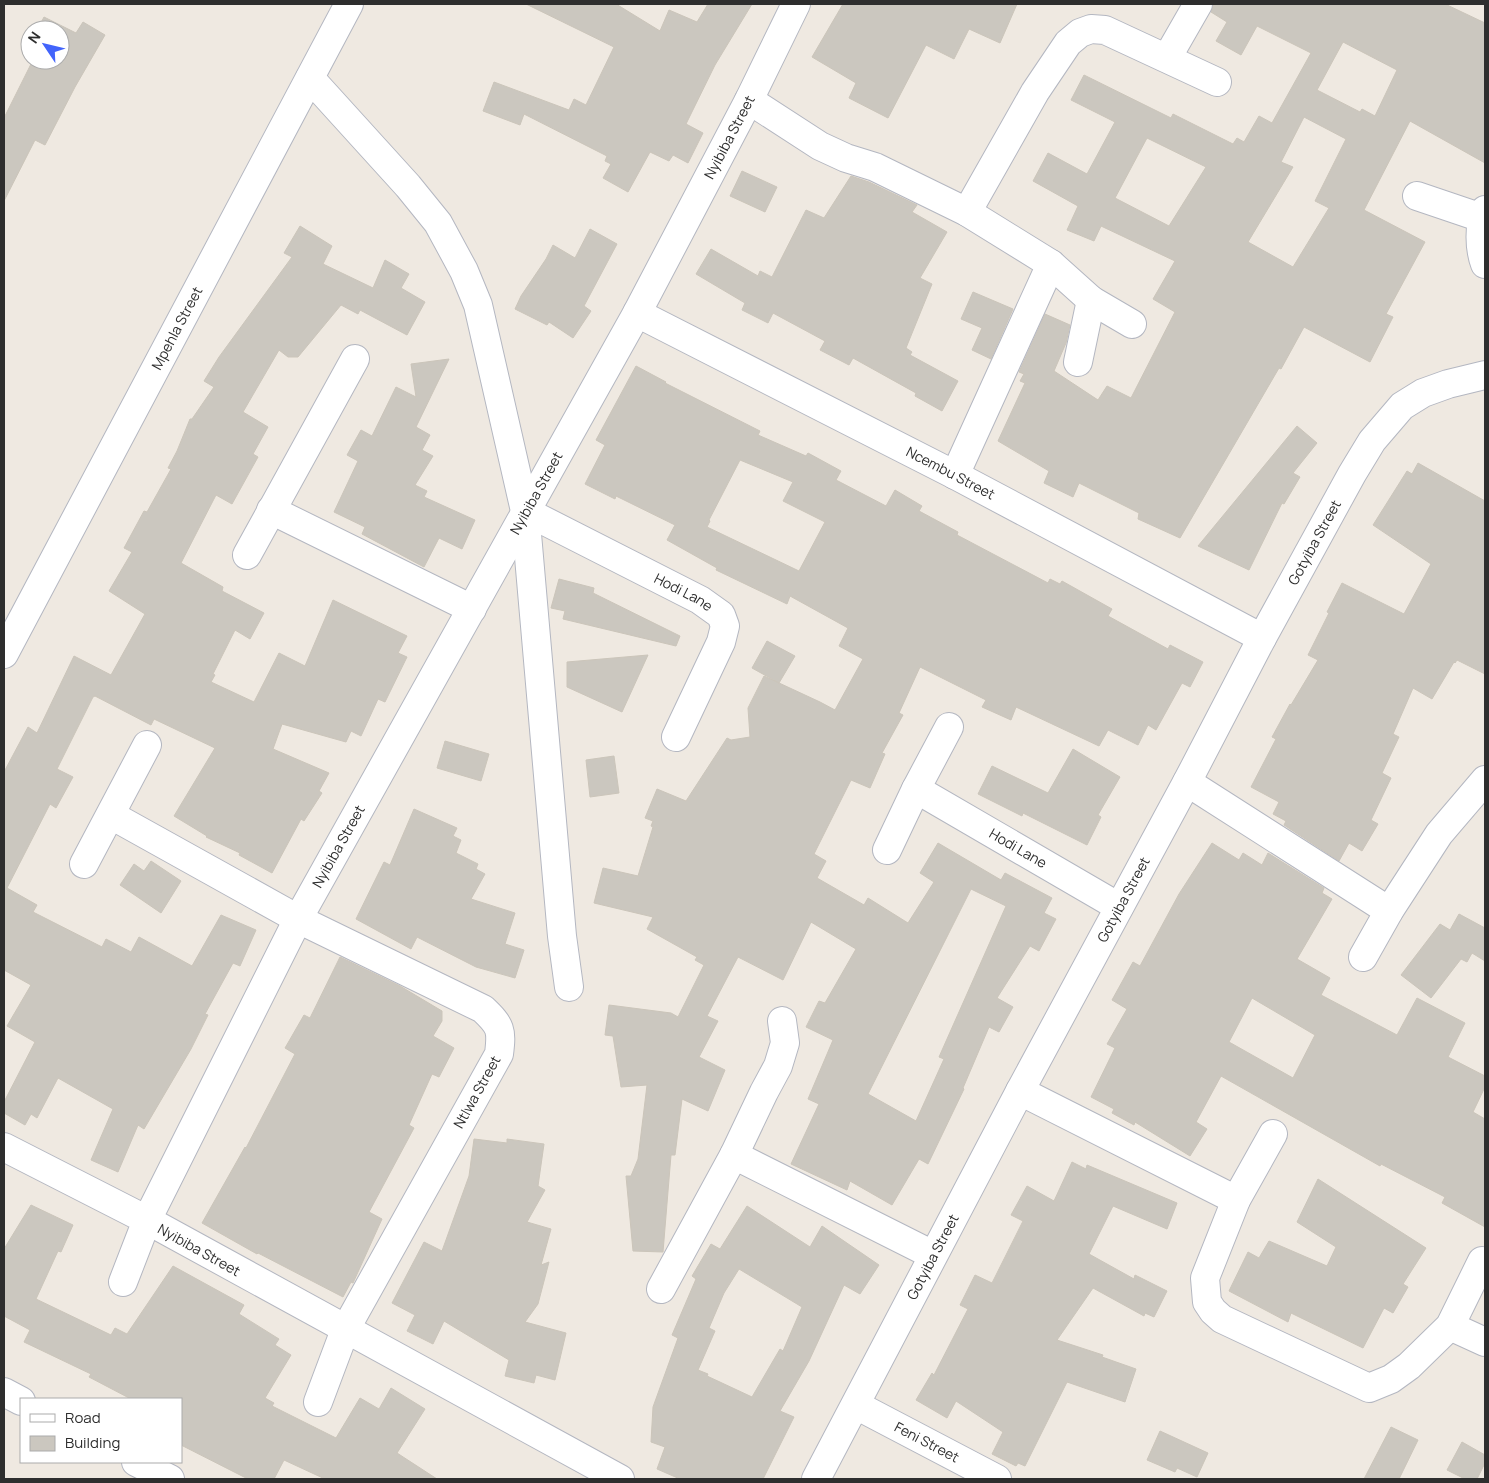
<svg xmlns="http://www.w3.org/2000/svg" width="1489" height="1483" font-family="Manrope,sans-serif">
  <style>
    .building { fill: #cbc7bf; stroke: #cbc5ba; fill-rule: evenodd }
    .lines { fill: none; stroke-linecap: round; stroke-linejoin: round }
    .minor-casing { stroke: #b4b7c1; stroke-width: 30 }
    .minor { stroke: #fff; stroke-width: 28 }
    .labels { text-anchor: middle; stroke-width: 4; stroke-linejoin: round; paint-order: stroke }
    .street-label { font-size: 14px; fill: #2e2e2e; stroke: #fff }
  </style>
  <rect width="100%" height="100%" fill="#efe9e1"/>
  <g class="building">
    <polygon points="526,4 616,4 660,31 669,10 697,22 708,4 752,4 715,65 686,124 703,133 688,163 673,155 669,161 650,152 628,192 603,178 611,164 605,161 607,156 524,114 520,125 483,111 494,82 569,110 574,99 586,105 614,47"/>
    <polygon points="843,4 1017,4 1000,43 969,29 954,59 926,45 888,118 849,98 856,83 812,57"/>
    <path d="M 1214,4 L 1445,4 L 1485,23 L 1485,163 L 1410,121 L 1364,210 L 1425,242 L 1386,314 L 1393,317 L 1370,362 L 1304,327 L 1281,369 L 1279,368 L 1180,538 L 1138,519 L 1139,513 L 1079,483 L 1073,497 L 1044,483 L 1049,471 L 998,441 L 1025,383 L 1020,381 L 1024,374 L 1019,372 L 1045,314 L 1070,325 L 1066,343 L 1054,371 L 1098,400 L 1107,386 L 1131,398 L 1175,312 L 1153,299 L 1175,261 L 1101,226 L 1094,241 L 1067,230 L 1078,206 L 1033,181 L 1048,153 L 1087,174 L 1115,122 L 1071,100 L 1084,75 L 1171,118 L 1173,114 L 1233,144 L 1237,138 L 1244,142 L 1259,116 L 1272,123 L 1311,53 L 1257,26 L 1241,55 L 1216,41 L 1227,22 L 1211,12 ZM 1343,42 L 1397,70 L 1375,116 L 1362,109 L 1360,112 L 1317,90 ZM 1304,117 L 1346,139 L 1315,201 L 1329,208 L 1293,267 L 1248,242 L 1293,167 L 1281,162 ZM 1147,138 L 1206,167 L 1169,226 L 1115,198 Z"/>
    <polygon points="44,17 76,33 83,22 105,35 75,87 45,145 35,140 4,201 4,118 33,60 60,60 60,30 37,30"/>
    <polygon points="742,171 777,187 765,212 730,196"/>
    <polygon points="851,176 869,182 917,205 912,212 947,232 920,278 932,284 906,348 912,352 910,355 958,381 942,411 915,396 916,393 853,358 849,365 820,350 825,341 773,313 768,323 742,310 745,303 696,274 711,249 758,276 760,271 772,277 806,210 824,218"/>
    <polygon points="300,226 332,246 323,264 373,288 385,260 409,274 401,288 425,302 407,335 360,310 358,314 341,305 298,357 288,357 279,350 243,412 268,427 253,454 258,457 232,504 216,495 181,563 223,587 222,591 264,613 250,639 235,630 213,674 215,675 211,682 254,702 279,653 305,666 333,600 407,636 398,653 407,657 385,702 378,699 361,736 351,731 346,742 282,724 273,749 329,773 319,791 322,793 304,821 301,819 272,873 239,855 240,853 206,837 207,836 174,816 215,748 154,719 151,725 95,696 93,697 57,769 73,777 56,808 50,804 7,888 37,905 33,912 102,947 106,939 131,952 139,937 192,966 221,915 256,930 240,966 233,963 205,1014 208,1015 191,1049 144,1129 138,1125 118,1172 91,1160 113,1109 58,1078 37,1118 31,1114 25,1125 4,1113 4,1102 35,1042 7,1026 31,985 4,970 4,772 28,727 37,733 74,656 111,675 145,614 109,591 132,552 124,548 144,511 147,512 171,469 168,468 177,451 190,419 192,419 214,387 204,381 219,357 292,257 284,253"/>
    <polygon points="590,229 617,244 584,306 591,311 573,338 549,322 547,325 515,309 521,296 546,259 553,245 575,258"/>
    <polygon points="973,292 1013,309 991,359 972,350 982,328 961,319"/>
    <polygon points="449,359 416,427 430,435 422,450 433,456 415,485 427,491 424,497 475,520 462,549 439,538 424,567 362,534 365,527 334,512 358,461 347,455 361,430 372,436 396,387 416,397 411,364"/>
    <path d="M 636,366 L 666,382 L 665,383 L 760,431 L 758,435 L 806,456 L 808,453 L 841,471 L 836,480 L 886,506 L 895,490 L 922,506 L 919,511 L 958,532 L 957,535 L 1048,583 L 1050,579 L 1060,584 L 1062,581 L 1112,609 L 1108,616 L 1168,649 L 1170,645 L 1203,662 L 1190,687 L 1182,683 L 1156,730 L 1148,725 L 1138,745 L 1108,730 L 1099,746 L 1016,707 L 1011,720 L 982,707 L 986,700 L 920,667 L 899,713 L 903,715 L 882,753 L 885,754 L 870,788 L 851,780 L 814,854 L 826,861 L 817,878 L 864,905 L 868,898 L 908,923 L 934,882 L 920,873 L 938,843 L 1001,880 L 1005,873 L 1052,898 L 1044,913 L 1056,919 L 1039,951 L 1030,946 L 997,998 L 1013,1007 L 999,1032 L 989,1027 L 963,1088 L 964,1089 L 928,1164 L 919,1159 L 892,1205 L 850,1181 L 847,1190 L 791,1164 L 819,1104 L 808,1099 L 833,1040 L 806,1027 L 819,1001 L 825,1003 L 856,949 L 811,922 L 783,980 L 738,957 L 707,1016 L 718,1021 L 699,1057 L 725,1070 L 708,1111 L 682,1099 L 675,1155 L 671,1155 L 663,1252 L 633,1251 L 626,1176 L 631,1176 L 638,1159 L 647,1085 L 621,1087 L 613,1036 L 605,1035 L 609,1005 L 671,1013 L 678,1017 L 704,965 L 695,960 L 697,957 L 647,929 L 653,917 L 594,903 L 603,868 L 638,876 L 653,827 L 651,826 L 653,821 L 645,818 L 657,789 L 686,801 L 727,738 L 731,740 L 750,737 L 748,708 L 764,676 L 820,702 L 835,710 L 863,659 L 839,646 L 848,628 L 790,596 L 787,604 L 716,570 L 717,568 L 667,540 L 675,525 L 616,496 L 615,499 L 585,484 L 605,445 L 596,440 ZM 740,460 L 793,482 L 783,501 L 825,522 L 799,571 L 707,527 L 710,521 L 709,520 ZM 971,889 L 1006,906 L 939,1057 L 944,1059 L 916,1121 L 868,1094 Z"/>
    <polygon points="1297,426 1317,443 1293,473 1300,477 1284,504 1282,503 1249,570 1198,546"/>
    <polygon points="1418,463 1485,501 1485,674 1457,660 1455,663 1454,662 1432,699 1413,688 1393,734 1399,737 1382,773 1391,778 1371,820 1378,824 1362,851 1349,843 1339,861 1284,825 1286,821 1273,814 1279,802 1251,787 1276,739 1272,737 1290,704 1291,705 1318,660 1308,655 1329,613 1327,612 1342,583 1404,614 1431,564 1373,525 1407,471 1412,474"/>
    <polygon points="559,579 594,588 593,593 680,636 676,646 563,619 565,611 551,608"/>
    <polygon points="767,641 795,656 779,683 752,668"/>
    <polygon points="648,655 622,712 567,687 567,662"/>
    <polygon points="445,741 489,754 481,781 437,768"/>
    <polygon points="1073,749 1120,777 1098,815 1101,817 1087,845 1023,813 1022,816 978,794 992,766 1048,793"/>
    <polygon points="614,756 619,793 590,797 586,760"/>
    <polygon points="414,809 457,828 453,836 461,840 456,853 478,864 476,869 485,874 471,899 515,913 505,944 524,950 515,978 476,967 417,937 411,949 356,919 384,862 390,865"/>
    <path d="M 1212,843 L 1239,860 L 1243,853 L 1262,865 L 1268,853 L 1324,888 L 1322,893 L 1332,899 L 1297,959 L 1330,978 L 1321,995 L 1397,1035 L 1417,998 L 1465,1023 L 1448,1057 L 1485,1076 L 1485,1087 L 1473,1112 L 1485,1119 L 1485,1227 L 1442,1203 L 1445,1197 L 1381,1164 L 1380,1166 L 1221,1076 L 1196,1122 L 1207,1129 L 1190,1156 L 1135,1122 L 1134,1125 L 1112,1113 L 1114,1109 L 1091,1097 L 1115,1048 L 1107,1044 L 1127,1009 L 1112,1000 L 1133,962 L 1140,966 L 1179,894 ZM 1252,998 L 1315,1035 L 1293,1078 L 1229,1042 Z"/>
    <polygon points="151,861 181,881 161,913 120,885 134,864 144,871"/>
    <polygon points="1459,914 1485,928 1485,961 1472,953 1467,962 1461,959 1431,998 1401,975 1440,924 1450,930"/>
    <polygon points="340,957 400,986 442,1011 442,1021 433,1036 454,1048 439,1077 432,1074 409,1125 414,1128 369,1212 382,1219 353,1283 351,1282 343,1297 258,1253 257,1254 202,1223 245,1147 246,1148 295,1054 285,1048 304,1015 310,1018"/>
    <polygon points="474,1139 507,1143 507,1139 544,1144 538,1186 545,1190 527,1222 551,1229 541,1265 549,1262 538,1304 525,1322 566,1333 555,1380 536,1375 534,1383 505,1376 509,1360 444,1321 433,1344 407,1331 415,1315 392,1303 424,1242 442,1251 469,1176"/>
    <polygon points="1072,1162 1086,1169 1087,1165 1177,1203 1167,1229 1113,1206 1089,1254 1134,1279 1135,1275 1167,1291 1154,1317 1145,1313 1144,1316 1093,1288 1057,1340 1103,1355 1102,1357 1136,1369 1125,1402 1067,1382 1025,1466 1018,1463 1016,1466 992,1454 1003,1432 956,1401 947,1418 916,1400 932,1373 934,1375 968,1309 960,1305 975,1275 992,1283 1023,1221 1011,1215 1027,1186 1054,1201"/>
    <polygon points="1318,1179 1426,1248 1403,1284 1408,1287 1393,1313 1384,1308 1363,1348 1291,1313 1288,1322 1229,1291 1248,1252 1259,1258 1269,1241 1327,1266 1336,1247 1297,1222"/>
    <polygon points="31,1205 73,1225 61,1252 58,1251 36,1299 111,1335 115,1328 127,1334 173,1266 244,1305 239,1314 279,1339 275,1345 291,1355 265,1398 274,1403 272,1406 336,1438 360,1398 379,1409 391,1388 425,1409 397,1453 437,1479 325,1479 284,1460 274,1479 248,1479 181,1445 181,1399 131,1399 89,1377 91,1374 24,1342 30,1330 4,1316 4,1249"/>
    <path d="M 747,1206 L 810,1247 L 822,1226 L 879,1265 L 860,1294 L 844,1285 L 809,1361 L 780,1411 L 794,1417 L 763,1479 L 680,1479 L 657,1469 L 665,1447 L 651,1442 L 653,1407 L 678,1338 L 672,1335 L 696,1279 L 692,1276 L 711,1244 L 720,1249 ZM 739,1269 L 802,1307 L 783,1351 L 780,1349 L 752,1397 L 707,1376 L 708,1374 L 698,1370 L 715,1331 L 709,1328 L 724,1293 Z"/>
    <polygon points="1391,1427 1418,1440 1399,1479 1364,1479"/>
    <polygon points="1160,1431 1208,1453 1197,1477 1177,1468 1175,1472 1147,1460"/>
    <polygon points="1462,1442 1485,1455 1485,1463 1477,1479 1465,1479 1447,1470"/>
  </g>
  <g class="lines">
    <defs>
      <g id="minor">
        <polyline points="1167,58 1198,4"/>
        <polyline points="310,78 408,186 438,223 464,271 478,305 525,511 562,936 569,987"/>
        <polyline points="749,100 820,146 846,158 875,167 967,212 1051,264 1091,300 1132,324"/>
        <polyline points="1417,196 1482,218"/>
        <path d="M 1485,210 C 1479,226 1479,248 1485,264"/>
        <polyline points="967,212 1035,92 1068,43 1080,33 1091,29 1105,30 1217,82"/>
        <path id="s1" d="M 637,313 L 955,475 L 1262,638"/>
        <polyline points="1078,362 1091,300"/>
        <polyline points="955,475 1051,264"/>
        <polyline points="271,510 472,609"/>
        <path id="s2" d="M 525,511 L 700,600 L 721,615 L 725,626 L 721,642 L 676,737"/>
        <polyline points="247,555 355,359"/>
        <path id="s3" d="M 4,654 L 349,4"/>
        <polyline points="1187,782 1389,911"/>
        <path id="s4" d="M 916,789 L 1119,907"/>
        <path d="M 111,815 L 298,919 L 483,1009 C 501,1026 502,1030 499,1054 L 345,1330 L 318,1402"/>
        <polyline points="887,850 916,789 949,727"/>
        <polyline points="84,864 147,745"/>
        <polyline points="1363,957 1389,911 1439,834 1485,780"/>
        <polyline points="1020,1091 1236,1200"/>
        <polyline points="1273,1134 1236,1200 1205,1278 1207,1302 1213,1311 1222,1319 1369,1388 1391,1379 1409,1366 1450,1326 1482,1261"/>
        <polyline points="4,1147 147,1220 123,1282"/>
        <polyline points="734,1155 933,1255"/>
        <polyline points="661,1289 734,1155 764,1092 778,1066 785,1043 782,1021"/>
        <polyline points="1450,1326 1485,1342"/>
        <polyline points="4,1392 21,1401"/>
        <path id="s5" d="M 856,1405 L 997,1479"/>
        <polyline points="136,1462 170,1479"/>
        <path id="s6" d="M 620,1479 L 147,1220 L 298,919 L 637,313 L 749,100 L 796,4"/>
        <path id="s7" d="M 816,1479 L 1020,1091 L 1187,782 L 1262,638 L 1352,474 L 1372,441 L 1402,406 L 1423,393 L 1448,384 L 1485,375"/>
      </g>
    </defs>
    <use href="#minor" class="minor-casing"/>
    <use href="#minor" class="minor"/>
  </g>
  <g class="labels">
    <g class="street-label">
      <text dy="5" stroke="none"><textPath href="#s6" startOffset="1769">Nyibiba Street</textPath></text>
      <text dy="5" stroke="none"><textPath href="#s3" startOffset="369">Mpehla Street</textPath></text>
      <text dy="5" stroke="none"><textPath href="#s1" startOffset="352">Ncembu Street</textPath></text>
      <text dy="5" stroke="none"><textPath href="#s6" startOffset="1364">Nyibiba Street</textPath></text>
      <text dy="5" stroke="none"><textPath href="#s7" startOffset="1061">Gotyiba Street</textPath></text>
      <text dy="5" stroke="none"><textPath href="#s2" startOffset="178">Hodi Lane</textPath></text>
      <text dy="5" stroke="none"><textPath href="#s6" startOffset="959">Nyibiba Street</textPath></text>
      <text dy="5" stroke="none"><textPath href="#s4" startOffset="118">Hodi Lane</textPath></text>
      <text dy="5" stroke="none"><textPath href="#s7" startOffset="656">Gotyiba Street</textPath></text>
      <text transform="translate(477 1092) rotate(-61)" y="5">Ntlwa Street</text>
      <text transform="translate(199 1250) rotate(29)" y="5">Nyibiba Street</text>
      <text dy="5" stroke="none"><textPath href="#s7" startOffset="251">Gotyiba Street</textPath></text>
      <text dy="5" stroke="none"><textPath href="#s5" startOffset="80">Feni Street</textPath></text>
    </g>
  </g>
  <rect width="1489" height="1483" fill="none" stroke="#2e2e2e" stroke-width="10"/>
  <rect x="20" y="1398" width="162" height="65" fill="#ffffff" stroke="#ababab"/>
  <rect x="30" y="1414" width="25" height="8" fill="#ffffff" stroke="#ababab"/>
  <text x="65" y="1423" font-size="15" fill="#2e2e2e">Road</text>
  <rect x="30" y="1436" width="25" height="15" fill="#cbc7bf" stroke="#ababab"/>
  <text x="65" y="1448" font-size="15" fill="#2e2e2e">Building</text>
  <g transform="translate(45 45) rotate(305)"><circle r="24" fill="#ffffff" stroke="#ababab"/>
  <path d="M0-4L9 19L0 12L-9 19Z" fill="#4264fb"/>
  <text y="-8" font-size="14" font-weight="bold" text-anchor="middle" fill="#2e2e2e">N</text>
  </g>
</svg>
